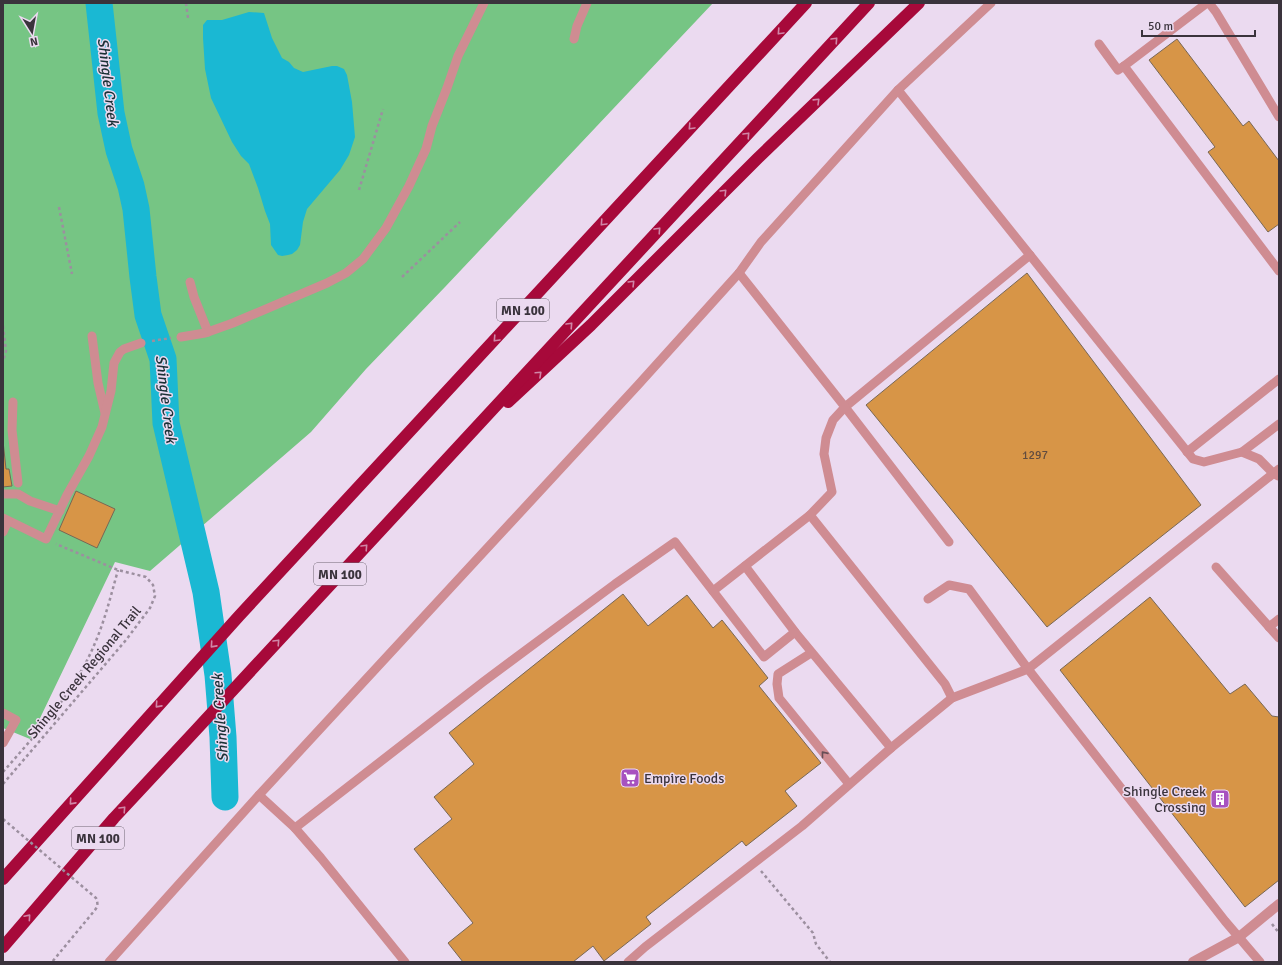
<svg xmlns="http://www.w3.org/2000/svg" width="1282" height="965" font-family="Signika,sans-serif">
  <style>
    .green { fill: #76c584 }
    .water { fill: #1ab8d3 }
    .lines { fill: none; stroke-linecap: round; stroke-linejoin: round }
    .river { stroke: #1ab8d3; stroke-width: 27 }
    .building { fill: #d79547; stroke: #786755 }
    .path { stroke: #9c8f9f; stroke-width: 2.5; stroke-dasharray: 3 3; stroke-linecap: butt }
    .lane { stroke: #cf8c92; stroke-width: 9 }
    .street { stroke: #cf8c92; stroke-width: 10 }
    .highway { stroke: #a7093a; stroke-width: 12 }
    .path-bridge { stroke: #9c8f9f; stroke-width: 2.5; stroke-dasharray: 3 3; stroke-linecap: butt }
    .oneway { stroke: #d086a7 }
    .oneway2 { stroke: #674e56 }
    .labels { text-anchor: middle; stroke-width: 3; stroke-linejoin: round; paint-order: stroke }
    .number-label { font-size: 12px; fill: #614c3f }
    .shield { fill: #ebdaf0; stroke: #6f6572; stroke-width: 1 }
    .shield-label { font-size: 13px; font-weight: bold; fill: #3a333c }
    .street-label { font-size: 14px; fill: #3a333c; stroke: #ebdaf0 }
    .poi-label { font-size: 14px; fill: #3a333c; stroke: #ebdaf0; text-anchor: start }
    .water-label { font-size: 15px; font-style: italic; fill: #1a3136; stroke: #ebdaf0 }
  </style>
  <rect width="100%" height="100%" fill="#ebdaf0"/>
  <polygon class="green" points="3,3 713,3 445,287 366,369 311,432 150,571 115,562 30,739 3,728"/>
  <polygon class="water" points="249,12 264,13 272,38 282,58 289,62 294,68 303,72 332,66 337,66 344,69 347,75 352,102 355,137 349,155 340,170 307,209 303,222 300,245 297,250 292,254 288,255 282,256 278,255 271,245 270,224 265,211 258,188 249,164 241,156 232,142 211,98 205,69 203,38 203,25 207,20 222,20"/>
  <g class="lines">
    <polyline class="river" points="99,3 111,113 119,150 131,186 136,209 143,277 148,315 163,359 166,423 206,592 218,675 223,737 225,797"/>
  </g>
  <g class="building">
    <polygon points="1177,39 1243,126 1249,121 1279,161 1279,224 1268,232 1208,152 1215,147 1149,60"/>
    <polygon points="1027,273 1201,505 1047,627 866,405"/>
    <polygon points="3,441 6,469 9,469 12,486 3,487"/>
    <polygon points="76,491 115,509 97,548 59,530"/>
    <polygon points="623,594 648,626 687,595 713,628 722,620 768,678 759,686 821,763 785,791 797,806 746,846 742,841 646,917 651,924 604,961 593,946 573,962 463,962 448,943 473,923 414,849 452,819 434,797 474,764 449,733"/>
    <polygon points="1150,597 1230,694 1245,684 1272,716 1279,717 1279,880 1245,907 1060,670"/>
  </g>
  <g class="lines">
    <g class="path">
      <polyline points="186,3 188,18"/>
      <polyline points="359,190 383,109"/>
      <polyline points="59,207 72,274"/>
      <polyline points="402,277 460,222"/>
      <polyline points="3,326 6,351 3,361"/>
      <polyline points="152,341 171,338"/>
      <path d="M 3,772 C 37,733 75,692 95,643 C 105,620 111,595 118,570"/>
      <polyline points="3,784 126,640 150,608 155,596 153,585 146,577 118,570 56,544"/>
      <polyline points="761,871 813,933 816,944 830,962"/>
      <polyline points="1272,924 1279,933"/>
    </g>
    <g class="lane">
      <polyline points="1207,3 1124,66 1279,271"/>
      <polyline points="1209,3 1216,12 1279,117"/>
      <polyline points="574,39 577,26 587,3"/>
      <polyline points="1099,44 1118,70 1124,66"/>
      <polyline points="898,90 1193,459 1204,462 1242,452 1259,459 1273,473 1278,476"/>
      <polyline points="190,282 194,297 208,332"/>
      <polyline points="92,336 98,383 105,413"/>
      <polyline points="181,337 205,333 233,323 327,283 346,273 363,259 386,228 409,186 426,149 432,126 447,88 458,56 484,3"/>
      <polyline points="13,402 12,430 18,483"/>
      <polyline points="1187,452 1279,379"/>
      <polyline points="1242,452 1279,424"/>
      <polyline points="3,494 18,494 30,501 60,511"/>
      <polyline points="810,515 945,684 952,698"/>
      <polyline points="3,518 46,539 67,495 89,456 102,427 111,391 114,363 120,352 124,349 141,343"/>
      <polyline points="3,532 8,521"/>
      <polyline points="949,542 845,407 1030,255"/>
      <polyline points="745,566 795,632 891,748"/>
      <polyline points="1216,567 1279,638"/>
      <polyline points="713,591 810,515 832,492 824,454 826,438 833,420 845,407 739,273"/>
      <polyline points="928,599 949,585 969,589 1028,669 1225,921 1260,962"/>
      <polyline points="1269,627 1279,619"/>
      <polyline points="811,653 778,674 777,684 779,698 849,784"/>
      <polyline points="3,713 16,720 3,743"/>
      <polyline points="259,795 295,828 321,858 405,962"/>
      <polyline points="295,828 483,682 615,584 675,542 764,657 795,632"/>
      <polyline points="109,962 259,795 638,385 739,273 761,242 898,90 991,3"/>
      <polyline points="628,962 645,947 802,826 891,748 952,698 1028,669 1279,469"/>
    </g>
    <polyline class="street" points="1193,962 1239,937 1279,904"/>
    <g class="highway">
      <polyline points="508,402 591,325 757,159 919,3"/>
      <polyline points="3,879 239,616 806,3"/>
      <polyline points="3,947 114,818 195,731 869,3"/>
    </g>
    <path class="path-bridge" d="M 3,819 L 96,898 C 98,903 98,906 95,910 L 52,962"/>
  </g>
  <defs><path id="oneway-chevron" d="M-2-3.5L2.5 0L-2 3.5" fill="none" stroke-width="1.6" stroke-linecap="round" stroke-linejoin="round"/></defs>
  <g class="oneway">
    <use href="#oneway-chevron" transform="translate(780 32) rotate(133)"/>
    <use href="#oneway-chevron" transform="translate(835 40) rotate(-47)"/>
    <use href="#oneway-chevron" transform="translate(817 101) rotate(-44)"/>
    <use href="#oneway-chevron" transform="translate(691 127) rotate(133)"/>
    <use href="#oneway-chevron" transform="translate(747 135) rotate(-47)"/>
    <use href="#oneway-chevron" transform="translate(724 192) rotate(-45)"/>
    <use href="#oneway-chevron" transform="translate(603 223) rotate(133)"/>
    <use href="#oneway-chevron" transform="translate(658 230) rotate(-47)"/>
    <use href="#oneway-chevron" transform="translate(632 283) rotate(-45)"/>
    <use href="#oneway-chevron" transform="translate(570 325) rotate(-47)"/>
    <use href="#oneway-chevron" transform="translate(496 339) rotate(133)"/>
    <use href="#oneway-chevron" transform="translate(539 374) rotate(-43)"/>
    <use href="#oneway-chevron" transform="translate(365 547) rotate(-47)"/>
    <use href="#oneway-chevron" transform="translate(277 642) rotate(-47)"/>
    <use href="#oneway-chevron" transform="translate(213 645) rotate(132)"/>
    <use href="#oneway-chevron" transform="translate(158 705) rotate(132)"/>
    <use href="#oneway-chevron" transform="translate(72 802) rotate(132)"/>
    <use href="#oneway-chevron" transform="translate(123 809) rotate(-47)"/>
    <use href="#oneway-chevron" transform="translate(28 917) rotate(-49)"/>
  </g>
  <use class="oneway2" href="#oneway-chevron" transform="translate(824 754) rotate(-129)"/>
  <defs>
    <symbol id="supermarket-square" viewBox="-11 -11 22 22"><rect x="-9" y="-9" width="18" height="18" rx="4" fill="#a752c0" stroke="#ebdaf0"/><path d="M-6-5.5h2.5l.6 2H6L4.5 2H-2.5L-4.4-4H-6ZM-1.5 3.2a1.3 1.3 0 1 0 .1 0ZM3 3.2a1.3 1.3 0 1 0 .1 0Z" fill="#fff"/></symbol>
    <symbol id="building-square" viewBox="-11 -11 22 22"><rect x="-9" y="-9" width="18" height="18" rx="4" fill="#a752c0" stroke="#ebdaf0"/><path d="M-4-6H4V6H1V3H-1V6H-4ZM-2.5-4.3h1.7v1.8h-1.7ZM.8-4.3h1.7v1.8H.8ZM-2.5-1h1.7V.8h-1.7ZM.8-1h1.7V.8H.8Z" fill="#fff"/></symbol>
  </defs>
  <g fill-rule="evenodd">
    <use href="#supermarket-square" x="619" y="767" width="22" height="22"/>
    <use href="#building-square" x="1209" y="788" width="22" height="22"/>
  </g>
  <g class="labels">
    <g class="number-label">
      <text x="1035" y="459">1297</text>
    </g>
    <g class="shield">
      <rect x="497" y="299" width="52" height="22" rx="3"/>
      <rect x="314" y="563" width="52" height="22" rx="3"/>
      <rect x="72" y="827" width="52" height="22" rx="3"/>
    </g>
    <g class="shield-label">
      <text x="523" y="315">MN 100</text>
      <text x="340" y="579">MN 100</text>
      <text x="98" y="843">MN 100</text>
    </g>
    <g class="street-label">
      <text transform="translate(84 672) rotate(-50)" y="5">Shingle Creek Regional Trail</text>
    </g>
    <g class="poi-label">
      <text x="644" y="783">Empire Foods</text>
      <text x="1206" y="796" text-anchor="end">Shingle Creek<tspan x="1206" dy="16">Crossing</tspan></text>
    </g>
    <g class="water-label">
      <text transform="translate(108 82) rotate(83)" y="5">Shingle Creek</text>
      <text transform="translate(166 399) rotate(83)" y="5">Shingle Creek</text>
      <text transform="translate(220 718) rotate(-94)" y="5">Shingle Creek</text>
    </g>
  </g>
  <rect width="1282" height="965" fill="none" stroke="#3a333c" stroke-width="8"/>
  <g transform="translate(32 32) rotate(169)" stroke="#ebdaf0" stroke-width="3" paint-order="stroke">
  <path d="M0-3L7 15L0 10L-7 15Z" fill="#3a333c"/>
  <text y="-6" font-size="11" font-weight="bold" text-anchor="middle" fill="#3a333c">N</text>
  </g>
  <path d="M1142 30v6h113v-6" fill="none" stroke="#3a333c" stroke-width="2"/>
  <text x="1148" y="30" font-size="12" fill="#3a333c" stroke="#ebdaf0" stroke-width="3" paint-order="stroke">50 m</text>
</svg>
